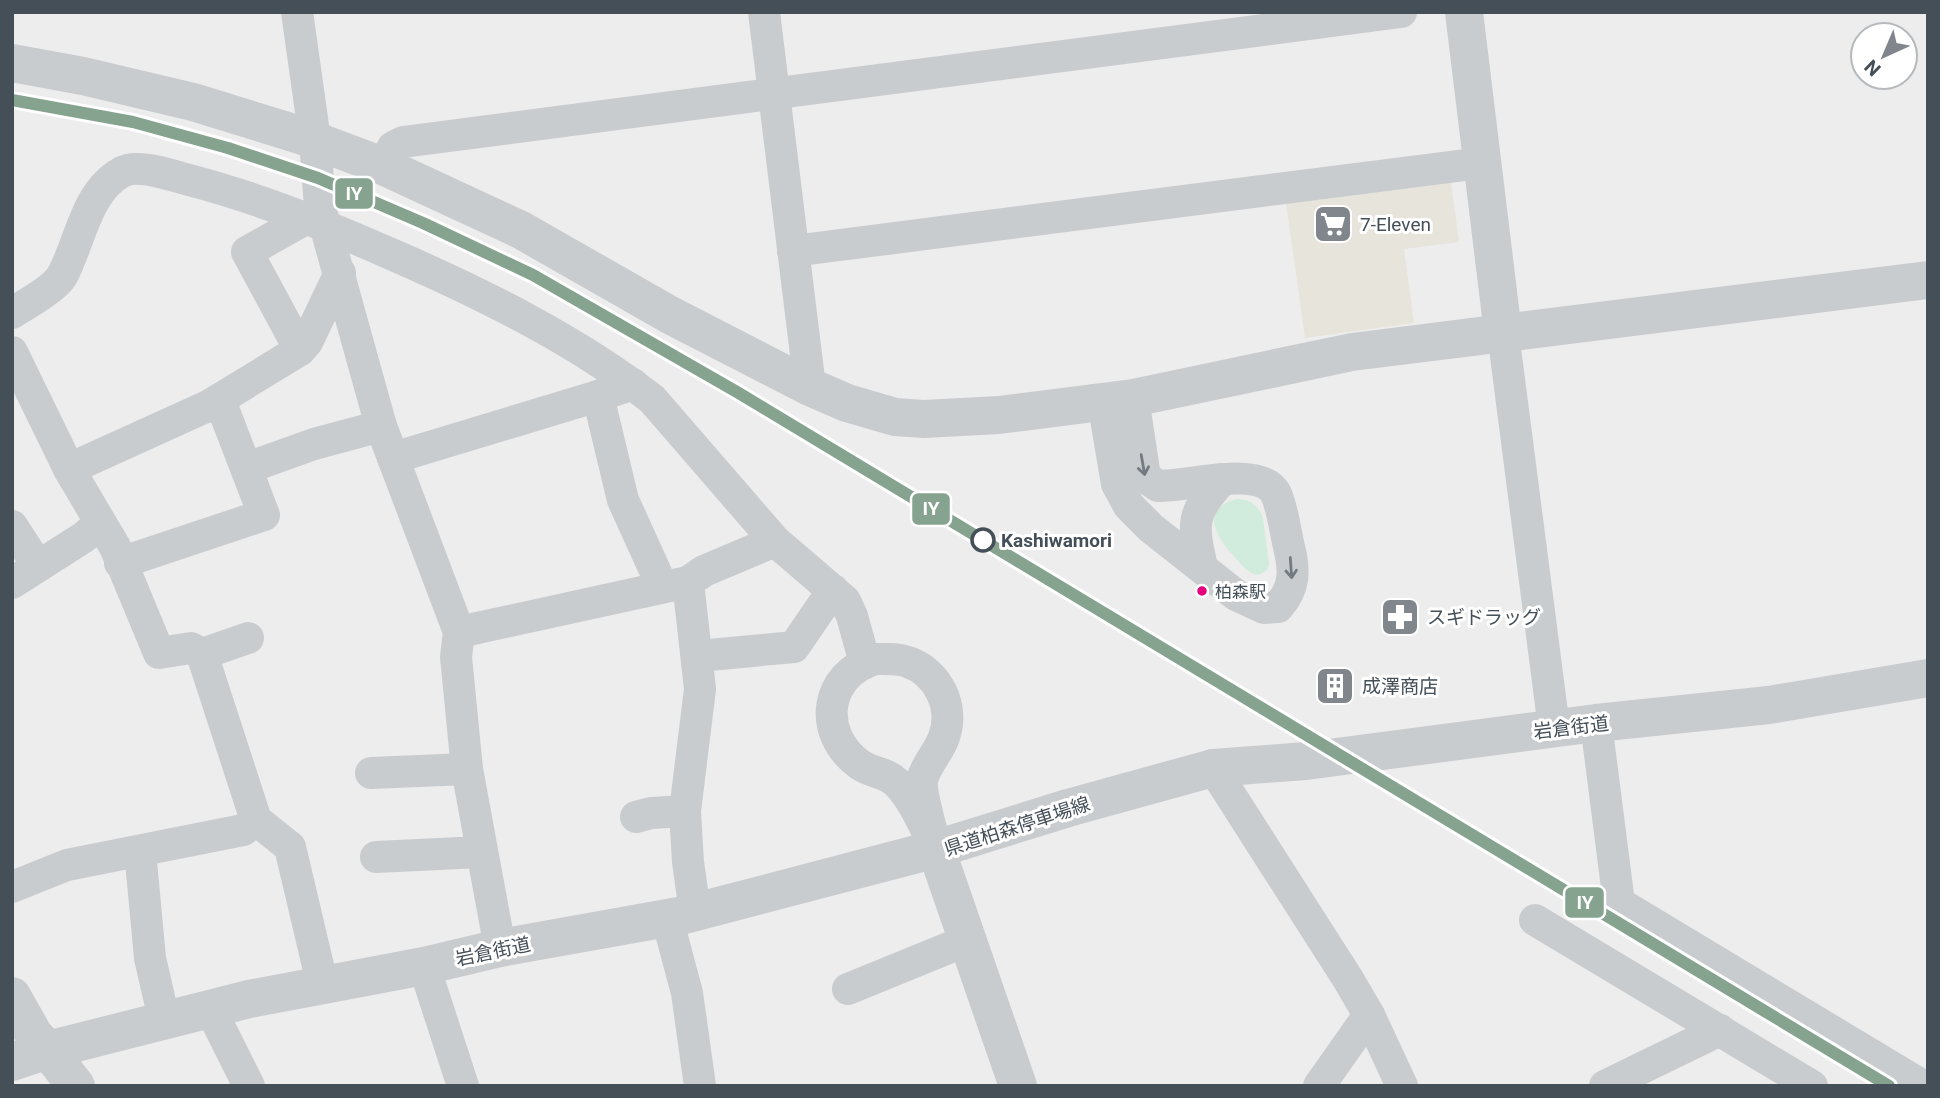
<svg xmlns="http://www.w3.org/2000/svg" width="1940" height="1098" font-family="Roboto,'Noto Sans JP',sans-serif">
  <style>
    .commercial { fill: #e7e4dc }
    .green { fill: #d1ecdc }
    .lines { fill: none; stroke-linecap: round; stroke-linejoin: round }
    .minor { stroke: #c9ccce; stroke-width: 32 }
    .tertiary { stroke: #c9ccce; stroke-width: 38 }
    .secondary { stroke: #c9cccf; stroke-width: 38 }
    .rail-1-casing { stroke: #fff; stroke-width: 18 }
    .rail-1 { stroke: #86a390; stroke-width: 12 }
    .oneway { stroke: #737b81 }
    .stop-dot { fill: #fff; stroke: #454f58; stroke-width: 3.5 }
    .bus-dot { fill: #e5007d; stroke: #fff; stroke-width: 2.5 }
    .labels { text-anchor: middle; stroke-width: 6; stroke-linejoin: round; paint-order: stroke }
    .bus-label { font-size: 17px; fill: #454f58; stroke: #fff; text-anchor: start }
    .poi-label { font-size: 19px; fill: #454f58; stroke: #fff; text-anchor: start }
    .stop-label { font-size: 19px; font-weight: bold; fill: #454f58; stroke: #fff; text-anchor: start }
    .street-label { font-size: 19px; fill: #454f58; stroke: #fff }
    .line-badge { stroke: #fff; stroke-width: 2.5 }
    .badge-label { font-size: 19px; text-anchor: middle; font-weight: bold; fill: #fff }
  </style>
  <rect width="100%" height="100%" fill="#eeeded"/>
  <polygon class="commercial" points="1450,174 1459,242 1404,249 1414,323 1305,338 1285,196"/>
  <path class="green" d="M 1237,499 C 1250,499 1259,506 1263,518 L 1269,564 L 1267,570 L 1259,575 C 1247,574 1241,564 1233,555 C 1215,536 1200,508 1237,499 Z"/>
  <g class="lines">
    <g class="minor">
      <polyline points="297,12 315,140 320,207 381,426 459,632 456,657 467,769 500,948"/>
      <polyline points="764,12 810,387"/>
      <polyline points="383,166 393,147 403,142 1401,12"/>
      <polyline points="793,251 1481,163"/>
      <path d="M 12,313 C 26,304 44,295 56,283 C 64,276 67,265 71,256 C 83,226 92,188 122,172 C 138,163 173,176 189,180 C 262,199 330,227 398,257 C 487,296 575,340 652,399 L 775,541 L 845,601 L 852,616 L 865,663"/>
      <polyline points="1503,333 1554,728"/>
      <polyline points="300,350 247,252 307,218"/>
      <polyline points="12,352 69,469 115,547 159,653 191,648 202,654 256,820 290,847 323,987"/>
      <polyline points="633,384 598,396 623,500 662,586"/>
      <path d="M 1103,401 L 1117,484 L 1129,506 L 1151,528 L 1236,595 L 1264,608 L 1278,607 C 1295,588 1295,571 1289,547 C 1285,530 1283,510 1276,494 C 1261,464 1186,487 1158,486 L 1145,477 L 1133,398"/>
      <polyline points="393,458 598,396"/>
      <polyline points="247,468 314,444 381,426"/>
      <polyline points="69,469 210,405 300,350 307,342 340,273"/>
      <polyline points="12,526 38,566"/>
      <polyline points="120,563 264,515 224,411 210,405"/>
      <path d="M 1202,567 C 1192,524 1191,512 1223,479"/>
      <polyline points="688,582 700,689 685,811 688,862 695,912"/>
      <polyline points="12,583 84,537 100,523"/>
      <polyline points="459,632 688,582 704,571 775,541"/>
      <polyline points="202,654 248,638"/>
      <path d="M 876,659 C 887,659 898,658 908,662 C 938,672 955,707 944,737 C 939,752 926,764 922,780 C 920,792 933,834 936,849 C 925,828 914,800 897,783 C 886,772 871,773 859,764 C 817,733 824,674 876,659 Z"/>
      <polyline points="697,662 710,655 794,647 833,590"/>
      <polyline points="1596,723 1619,903 1923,1086"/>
      <polyline points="1213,768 1348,979 1369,1015 1402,1086"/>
      <polyline points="371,773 467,769"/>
      <polyline points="636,817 651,813 685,811"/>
      <polyline points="140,851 150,958 164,1019"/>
      <polyline points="376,857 481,852"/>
      <polyline points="12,887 67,865 243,830 256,820"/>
      <polyline points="667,918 687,993 700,1086"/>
      <polyline points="1535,920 1812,1086"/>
      <polyline points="424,966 463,1086"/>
      <polyline points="848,989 968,940"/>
      <polyline points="210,1008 249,1086"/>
      <polyline points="1319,1086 1369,1015"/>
      <polyline points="1605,1086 1720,1030"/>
    </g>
    <g class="tertiary">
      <polyline points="1464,12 1503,333"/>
      <polyline points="12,63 83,76 193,102 300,135 383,166 521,230 670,315 810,387 847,403 895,417 924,419 999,415 1133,398 1352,352 1928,280"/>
      <polyline points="1213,768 1306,761 1596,723 1769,705 1928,678"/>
      <polyline points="76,1086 48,1050 249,999 424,966 500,948 684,915 936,849"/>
    </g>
    <g class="secondary">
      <polyline points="12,996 34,1035 48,1050 12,1062"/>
      <polyline points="1018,1086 936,849 1068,808 1213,768"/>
    </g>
    <defs>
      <polyline id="rail-1" points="12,100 133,122 228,148 318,178 423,223 533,275 737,392 1889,1086"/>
    </defs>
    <use href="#rail-1" class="rail-1-casing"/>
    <use href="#rail-1" class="rail-1"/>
  </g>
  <defs><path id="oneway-shaft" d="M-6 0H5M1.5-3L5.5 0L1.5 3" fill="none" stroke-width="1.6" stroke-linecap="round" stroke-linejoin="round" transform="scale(1.75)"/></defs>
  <g class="oneway">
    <use href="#oneway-shaft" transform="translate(1143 465) rotate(80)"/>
    <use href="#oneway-shaft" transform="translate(1291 568) rotate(86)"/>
  </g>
  <defs>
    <symbol id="supermarket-square" viewBox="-11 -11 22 22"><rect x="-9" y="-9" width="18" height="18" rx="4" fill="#80868c" stroke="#fff"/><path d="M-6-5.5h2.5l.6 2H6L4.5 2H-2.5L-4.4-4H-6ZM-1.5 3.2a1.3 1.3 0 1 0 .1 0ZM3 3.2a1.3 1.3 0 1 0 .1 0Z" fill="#fff"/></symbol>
    <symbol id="pharmacy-square" viewBox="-11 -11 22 22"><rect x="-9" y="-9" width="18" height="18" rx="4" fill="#80868c" stroke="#fff"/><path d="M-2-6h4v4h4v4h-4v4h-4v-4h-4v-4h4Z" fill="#fff"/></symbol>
    <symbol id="building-square" viewBox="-11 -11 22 22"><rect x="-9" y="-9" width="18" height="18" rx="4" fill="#80868c" stroke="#fff"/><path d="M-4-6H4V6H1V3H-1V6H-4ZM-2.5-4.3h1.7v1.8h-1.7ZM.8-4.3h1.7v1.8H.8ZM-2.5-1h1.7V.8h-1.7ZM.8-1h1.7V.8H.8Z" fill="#fff"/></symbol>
  </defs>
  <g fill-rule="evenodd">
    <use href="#supermarket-square" x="1311" y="202" width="44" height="44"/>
    <use href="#pharmacy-square" x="1378" y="595" width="44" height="44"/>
    <use href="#building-square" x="1313" y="664" width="44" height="44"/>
  </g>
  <circle class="stop-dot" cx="983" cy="540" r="11"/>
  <circle class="bus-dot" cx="1202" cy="591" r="6"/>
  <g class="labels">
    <g class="bus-label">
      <text x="1215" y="598">柏森駅</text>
    </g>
    <g class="poi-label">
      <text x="1360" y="231">7-Eleven</text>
      <text x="1427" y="624">スギドラッグ</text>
      <text x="1362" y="693">成澤商店</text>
    </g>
    <g class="stop-label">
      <text x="1001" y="547">Kashiwamori</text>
    </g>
    <g class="street-label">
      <text transform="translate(1571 727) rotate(-7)" y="7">岩倉街道</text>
      <text transform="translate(1017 826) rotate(-18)" y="7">県道柏森停車場線</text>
      <text transform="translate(493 951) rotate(-12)" y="7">岩倉街道</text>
    </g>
  </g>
  <g class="line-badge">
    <rect x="334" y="177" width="40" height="33" rx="7" fill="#86a390"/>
    <rect x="911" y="492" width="40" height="34" rx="7" fill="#86a390"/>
    <rect x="1564" y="886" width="41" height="33" rx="7" fill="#86a390"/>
  </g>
  <g class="badge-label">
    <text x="354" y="200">IY</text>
    <text x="931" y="515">IY</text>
    <text x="1585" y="909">IY</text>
  </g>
  <rect width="1940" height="1098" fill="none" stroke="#454f58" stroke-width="28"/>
  <g transform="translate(1884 56) rotate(224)"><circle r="33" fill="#ffffff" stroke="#b5b9bc" stroke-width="2"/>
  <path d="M0-5L12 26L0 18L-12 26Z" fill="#80868c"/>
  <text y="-10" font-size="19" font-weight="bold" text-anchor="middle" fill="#454f58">N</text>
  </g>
</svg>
